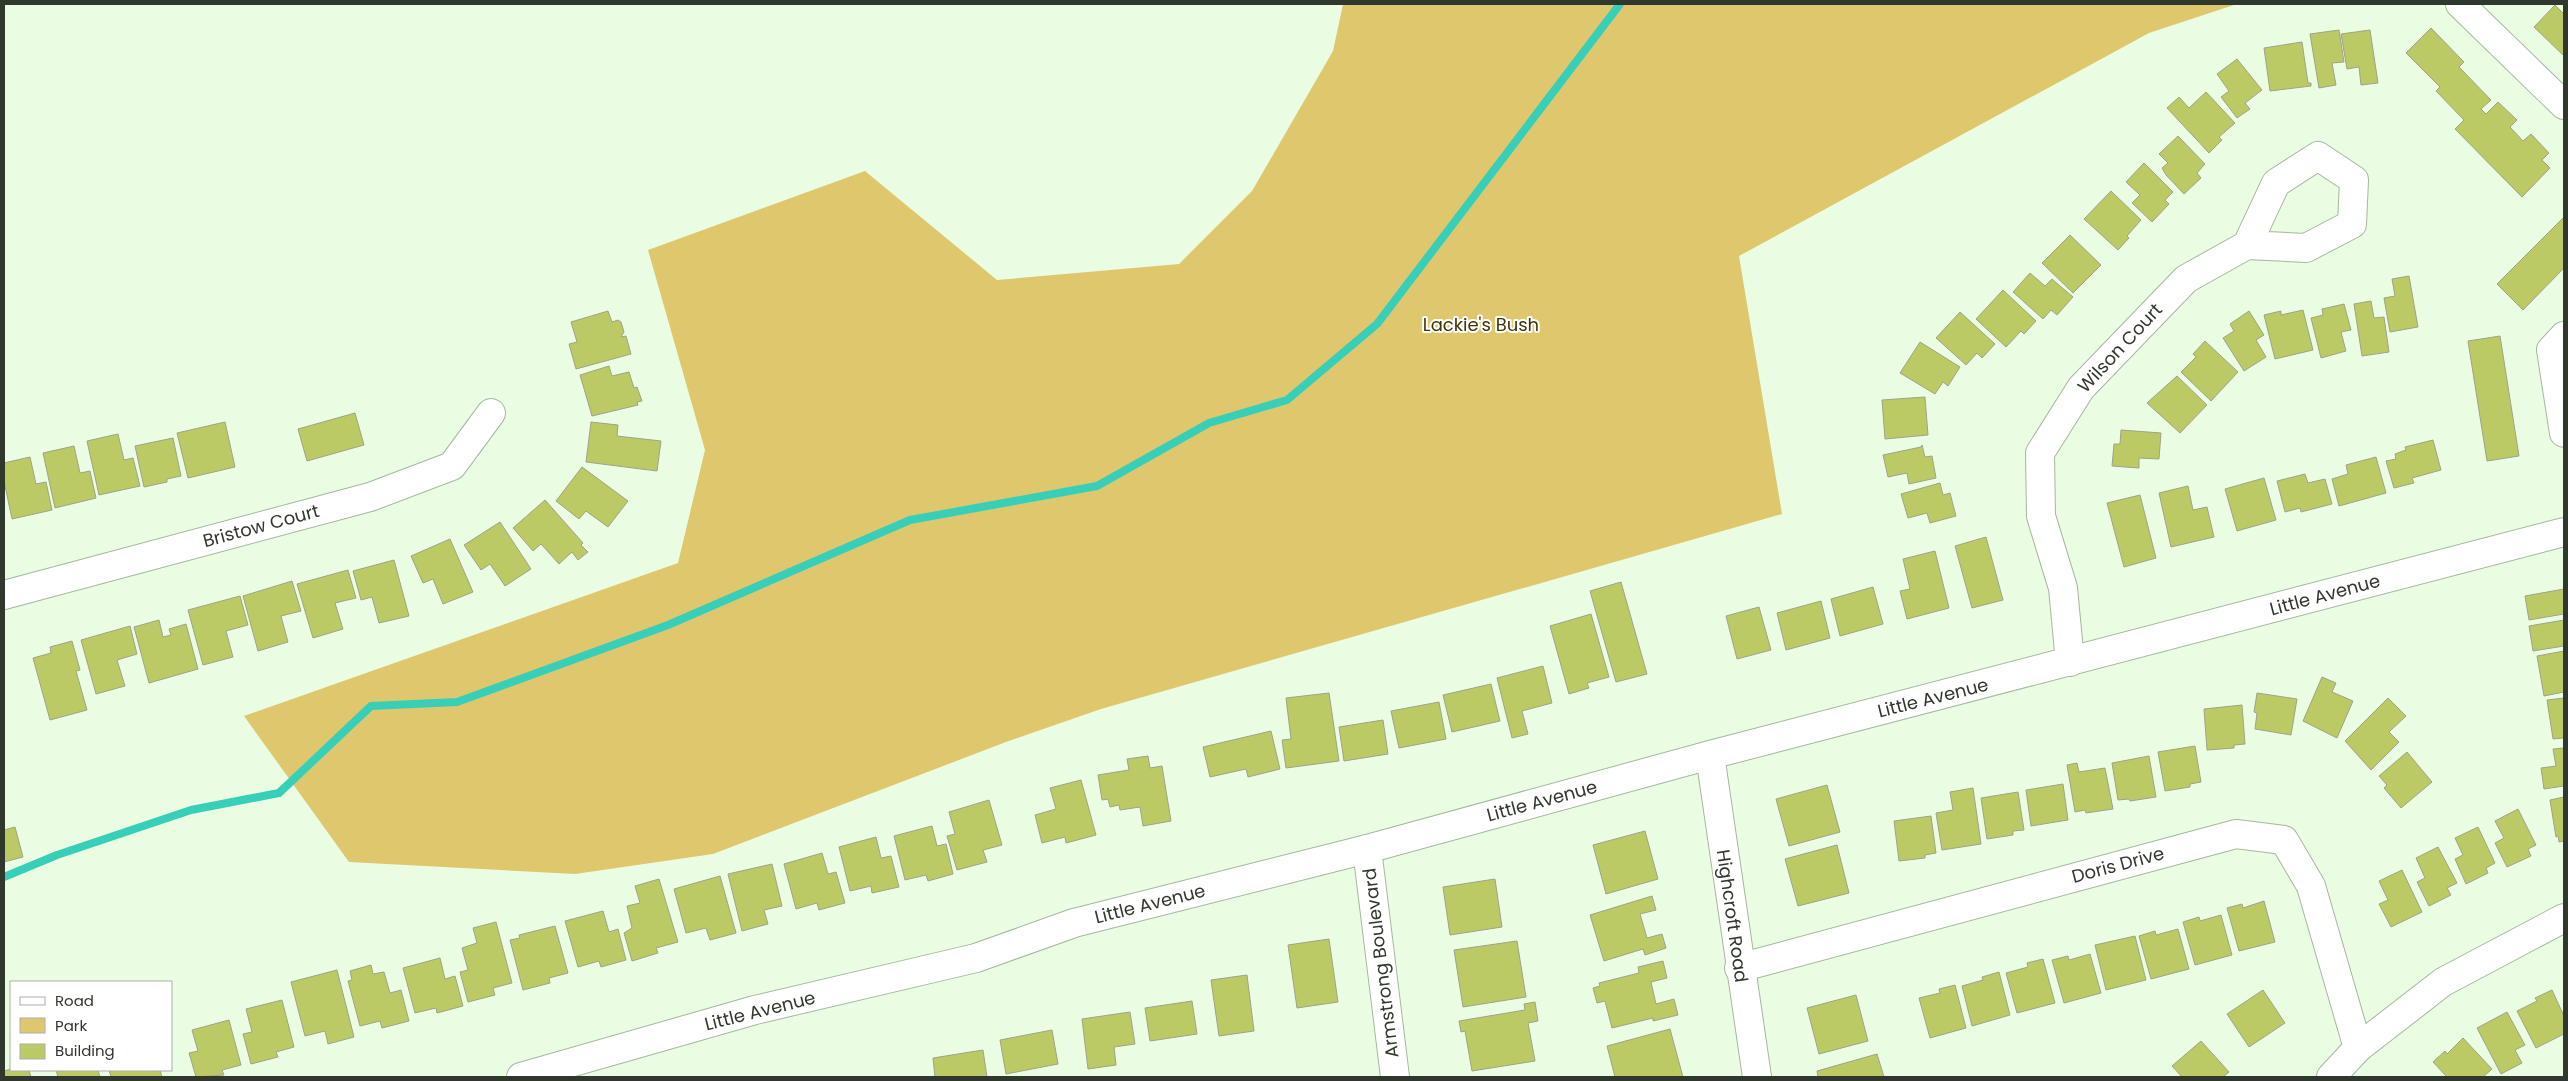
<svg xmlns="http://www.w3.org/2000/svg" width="2568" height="1081" font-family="Poppins,sans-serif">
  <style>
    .green { fill: #dfc76e }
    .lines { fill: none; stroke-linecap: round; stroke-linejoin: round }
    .stream { stroke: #37cfb8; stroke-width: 8 }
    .building { fill: #bbca65; stroke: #9ea388 }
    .minor-casing { stroke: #a5b79f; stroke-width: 30 }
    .minor { stroke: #fff; stroke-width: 28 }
    .labels { text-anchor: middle; stroke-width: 4; stroke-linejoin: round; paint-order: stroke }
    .park-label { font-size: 18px; fill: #403506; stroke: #fff }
    .street-label { font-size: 18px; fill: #30372d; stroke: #fff }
  </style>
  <rect width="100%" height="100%" fill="#eafde3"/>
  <polygon class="green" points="1343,4 2237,4 2149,33 1739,256 1782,514 1101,709 1006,742 713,854 575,874 349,862 244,716 678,563 705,450 648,250 865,171 997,280 1179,264 1252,191 1333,51"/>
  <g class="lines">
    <polyline class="stream" points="4,877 57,855 191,810 279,793 371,706 457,702 668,625 910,520 1097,486 1209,423 1287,400 1377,324 1620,4"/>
  </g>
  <g class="building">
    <polygon points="2555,5 2564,14 2564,56 2534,27"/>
    <polygon points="2431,28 2464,62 2459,67 2491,100 2481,109 2486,114 2498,102 2517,120 2510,127 2523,141 2531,134 2549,153 2542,160 2550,168 2522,197 2455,129 2464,120 2436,91 2440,87 2406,53"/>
    <polygon points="2339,30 2344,62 2332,63 2336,85 2319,88 2310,34"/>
    <polygon points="2370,30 2378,83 2361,85 2359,67 2347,69 2341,34"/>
    <polygon points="2302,42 2308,83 2311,83 2311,86 2270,91 2264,48"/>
    <polygon points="2237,59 2262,90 2245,103 2250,109 2237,118 2221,97 2229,91 2217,74"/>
    <polygon points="2206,92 2235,123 2219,137 2222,140 2209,153 2167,108 2179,97 2189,108"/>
    <polygon points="2178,136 2205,164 2197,173 2201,178 2184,194 2166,175 2162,168 2168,163 2159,154"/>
    <polygon points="2144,163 2173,192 2165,200 2169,204 2152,222 2132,203 2140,195 2126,182"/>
    <polygon points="2111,191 2141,220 2127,236 2129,238 2118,250 2084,219"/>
    <polygon points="2564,217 2564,268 2523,310 2497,284"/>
    <polygon points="2070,235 2101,265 2073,293 2042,263"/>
    <polygon points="2030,273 2045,286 2052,279 2073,297 2057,315 2051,310 2043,319 2013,292"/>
    <polygon points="2409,276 2418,327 2390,332 2384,298 2395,296 2392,279"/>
    <polygon points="2003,290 2036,321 2024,334 2021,331 2006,347 1976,319"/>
    <polygon points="2371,301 2374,318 2384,317 2389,352 2362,356 2354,304"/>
    <polygon points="2344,304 2351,330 2341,332 2346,351 2321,358 2311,318 2323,315 2322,309"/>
    <polygon points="2303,310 2313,350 2275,359 2264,315 2281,311 2281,315"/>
    <polygon points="608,311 612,322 618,320 621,322 624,332 621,337 626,336 631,354 576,369 569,344 577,342 571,322"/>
    <polygon points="2249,311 2264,335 2256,340 2266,357 2244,371 2223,338 2234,331 2230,324"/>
    <polygon points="1960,312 1995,344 1982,358 1977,353 1966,365 1936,338"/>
    <polygon points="2500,336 2519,456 2487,461 2468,341"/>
    <polygon points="2205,341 2238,372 2211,401 2181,372 2196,357 2193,354"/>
    <polygon points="1920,342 1960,367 1948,386 1943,382 1935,394 1900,373"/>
    <polygon points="609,366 612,376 629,372 634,388 637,387 642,401 637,402 638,405 592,416 580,375"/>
    <polygon points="2177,376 2207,405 2180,433 2147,403"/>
    <polygon points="1925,397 1928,435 1885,439 1882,400"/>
    <polygon points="355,413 364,445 307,461 298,429"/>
    <polygon points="225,422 235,467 188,478 177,433"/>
    <polygon points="591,422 618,425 617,436 661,441 657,471 586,462"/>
    <polygon points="2121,430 2161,433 2159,459 2139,458 2139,468 2112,466 2114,444 2120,444"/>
    <polygon points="118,434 124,460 133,458 140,486 99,495 87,441"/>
    <polygon points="173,438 181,476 167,479 167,482 144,487 135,446"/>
    <polygon points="2433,440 2441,470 2412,478 2414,483 2394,488 2386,461 2396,459 2395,454 2406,450 2405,447"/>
    <polygon points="1922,445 1925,457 1932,456 1936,478 1909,484 1907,473 1888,477 1883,455 1921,447"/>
    <polygon points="74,446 80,473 90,471 96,498 55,508 43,453"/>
    <polygon points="30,457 36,484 46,482 52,510 12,519 4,481 4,463"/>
    <polygon points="2376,457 2386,493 2339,506 2332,479 2348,474 2346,465"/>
    <polygon points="582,467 628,501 608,527 586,511 579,519 556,501"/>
    <polygon points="2305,474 2308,483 2325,479 2332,504 2301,512 2300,508 2285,512 2277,481"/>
    <polygon points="2264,478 2276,520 2237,531 2225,489"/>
    <polygon points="1940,483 1943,495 1950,493 1956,516 1930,523 1927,513 1908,518 1901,494"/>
    <polygon points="2188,486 2193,510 2207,507 2214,537 2171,547 2159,493"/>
    <polygon points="2140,495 2156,558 2124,567 2107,503"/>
    <polygon points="545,500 583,543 581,545 588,552 578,560 572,552 559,564 541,544 533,551 513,528"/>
    <polygon points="500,522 531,569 505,586 490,564 481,570 464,545"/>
    <polygon points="1986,537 2003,600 1972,608 1955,546"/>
    <polygon points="450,539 473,592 443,604 433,579 423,583 411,556"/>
    <polygon points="1935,551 1949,608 1907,619 1900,591 1910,589 1903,559"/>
    <polygon points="394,560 409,616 379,623 372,597 361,600 353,571"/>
    <polygon points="348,570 356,598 335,603 343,629 313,638 297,584"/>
    <polygon points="292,581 301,611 281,616 288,642 258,651 243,596"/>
    <polygon points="1621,582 1647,674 1616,682 1590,591"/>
    <polygon points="1873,587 1883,624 1840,636 1831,599"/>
    <polygon points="2564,589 2564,614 2529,620 2525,596"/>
    <polygon points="240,596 248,625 226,631 233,657 203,665 188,610"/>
    <polygon points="1821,601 1830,638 1786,650 1777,613"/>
    <polygon points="1759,607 1771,650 1737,659 1726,616"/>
    <polygon points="1591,614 1609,677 1587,683 1589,688 1569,694 1550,626"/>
    <polygon points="159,620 163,637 171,635 169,629 186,624 198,669 149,683 134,627"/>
    <polygon points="2564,620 2564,646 2533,651 2529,626"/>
    <polygon points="130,626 137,654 117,660 125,686 96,694 81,640"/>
    <polygon points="72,641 80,670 76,671 87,710 50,720 33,658 51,653 50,647"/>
    <polygon points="2564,651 2564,692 2544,696 2537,656"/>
    <polygon points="1543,666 1552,703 1522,711 1528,734 1512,738 1497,678"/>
    <polygon points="2322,677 2336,683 2332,692 2353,701 2337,738 2303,721"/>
    <polygon points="1491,684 1500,721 1452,732 1443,695"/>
    <polygon points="1329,693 1339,761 1286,768 1282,740 1291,739 1286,698"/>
    <polygon points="2257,693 2297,699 2291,735 2255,729 2257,713 2254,712"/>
    <polygon points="2388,698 2406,716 2389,732 2399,742 2371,770 2345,741"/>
    <polygon points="2564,698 2564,738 2553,739 2547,700"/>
    <polygon points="1439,702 1446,739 1399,748 1391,711"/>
    <polygon points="2242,705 2245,744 2234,745 2234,748 2207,750 2204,709"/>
    <polygon points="1383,720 1388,754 1344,761 1339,727"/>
    <polygon points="1271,731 1280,769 1248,777 1246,769 1210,777 1203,747"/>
    <polygon points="2195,746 2201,782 2190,784 2190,787 2165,791 2158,752"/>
    <polygon points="2564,748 2564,786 2544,789 2541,768 2556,766 2553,749"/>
    <polygon points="2407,752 2432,782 2401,808 2384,788 2387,785 2379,776"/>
    <polygon points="1148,756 1150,768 1162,766 1171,821 1143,826 1140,807 1120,810 1119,805 1110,807 1108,799 1102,800 1098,775 1129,770 1127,759"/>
    <polygon points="2149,756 2156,797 2130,801 2129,799 2118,800 2112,763"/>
    <polygon points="2077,763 2079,772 2105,768 2113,809 2086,813 2085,810 2075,812 2067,765"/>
    <polygon points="1081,780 1096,835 1066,843 1065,837 1042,843 1035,815 1056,809 1050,788"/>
    <polygon points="2063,784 2068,820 2031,826 2026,790"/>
    <polygon points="1827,785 1840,832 1789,846 1776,799"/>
    <polygon points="1973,788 1981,844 1942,850 1936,813 1953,810 1950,792"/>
    <polygon points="2018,792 2024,830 2013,831 2013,835 1987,839 1981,798"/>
    <polygon points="2564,797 2564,841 2559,842 2558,836 2556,837 2550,800"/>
    <polygon points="989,800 1002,845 983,850 987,862 957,870 947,836 955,834 949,812"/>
    <polygon points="2518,809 2536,845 2528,849 2531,856 2507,867 2495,843 2504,838 2495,821"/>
    <polygon points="1931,816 1936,853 1925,855 1925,858 1899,861 1894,821"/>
    <polygon points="932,826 937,846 946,844 953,874 928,881 926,875 905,880 894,836"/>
    <polygon points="15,827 23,857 4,862 4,830"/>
    <polygon points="2478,827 2495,863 2486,868 2488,873 2466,884 2455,859 2463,855 2455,838"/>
    <polygon points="1645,831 1658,879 1606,894 1593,845"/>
    <polygon points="876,837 881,858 891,856 899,887 872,893 871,886 850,891 839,847"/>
    <polygon points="1837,845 1849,893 1798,906 1785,859"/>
    <polygon points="2438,847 2457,883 2447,888 2451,895 2429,906 2417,882 2425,878 2416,858"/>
    <polygon points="822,853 828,874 836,872 845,903 819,910 817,903 796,909 784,864"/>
    <polygon points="772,864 782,906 764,910 768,924 742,931 728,874"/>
    <polygon points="2402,870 2422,912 2391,927 2379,904 2388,900 2379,881"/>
    <polygon points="720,876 736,933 710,940 706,928 686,933 674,889"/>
    <polygon points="659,879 678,942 656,948 658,953 632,961 624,933 632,928 627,906 640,903 635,886"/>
    <polygon points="1495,879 1502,927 1450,935 1443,887"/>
    <polygon points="1652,896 1656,910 1640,914 1647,938 1662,934 1666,948 1645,955 1643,949 1604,961 1590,915"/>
    <polygon points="2264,901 2275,942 2239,951 2227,908 2242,904 2243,908"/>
    <polygon points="603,911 609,932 618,929 626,960 601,967 599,961 578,967 565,921"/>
    <polygon points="2221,915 2232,955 2195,965 2183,922 2199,917 2200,921"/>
    <polygon points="496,922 512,983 493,988 495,995 468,1002 460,972 468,970 462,948 477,943 473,928"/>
    <polygon points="555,926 568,973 549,978 550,983 523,990 510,940 520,938 519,935"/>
    <polygon points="2178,929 2189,969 2151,979 2139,936 2155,931 2156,935"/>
    <polygon points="2135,936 2146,980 2106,990 2095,945"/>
    <polygon points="1329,939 1338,1002 1297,1008 1288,945"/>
    <polygon points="1517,941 1526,997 1463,1007 1454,950"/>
    <polygon points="2090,954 2101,993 2064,1003 2052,960 2068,956 2069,960"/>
    <polygon points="440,958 445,979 455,976 463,1006 437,1013 436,1008 415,1013 403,968"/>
    <polygon points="2043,959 2055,1003 2017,1013 2006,973 2028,967 2027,963"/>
    <polygon points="1663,961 1667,978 1651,982 1656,1004 1674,999 1678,1015 1653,1021 1653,1018 1612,1028 1605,1001 1597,1003 1593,988 1600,986 1599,983 1639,973 1638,967"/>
    <polygon points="371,965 373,974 384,972 390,993 401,990 409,1021 382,1028 380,1021 360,1026 348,981 352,980 350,971"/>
    <polygon points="337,970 354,1037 328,1044 325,1031 305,1036 291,982"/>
    <polygon points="1999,972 2010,1015 1972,1026 1962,986 1983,980 1982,977"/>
    <polygon points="1247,975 1254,1031 1219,1036 1211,980"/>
    <polygon points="1955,985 1966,1028 1930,1038 1919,998 1940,993 1939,989"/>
    <polygon points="2263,990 2285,1023 2249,1047 2227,1014"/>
    <polygon points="2552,990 2564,1016 2564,1034 2536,1048 2517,1011 2537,1001 2535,998"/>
    <polygon points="1856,995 1868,1041 1819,1054 1807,1008"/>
    <polygon points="282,1000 294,1047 276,1052 278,1057 251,1064 243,1034 252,1032 246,1009"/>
    <polygon points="1192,1001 1197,1034 1150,1041 1145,1008"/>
    <polygon points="1535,1002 1538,1021 1528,1023 1535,1061 1472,1071 1465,1031 1461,1032 1459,1021 1525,1010 1524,1004"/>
    <polygon points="1130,1012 1135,1044 1114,1047 1116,1065 1088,1069 1082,1019"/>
    <polygon points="2507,1012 2525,1045 2515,1050 2522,1063 2501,1074 2477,1028"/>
    <polygon points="229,1020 241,1065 222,1070 224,1075 196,1077 189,1053 198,1051 192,1030"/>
    <polygon points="1670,1029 1683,1077 1615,1077 1607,1046"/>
    <polygon points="1052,1030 1058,1064 1006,1074 1000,1040"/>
    <polygon points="2463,1038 2492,1069 2483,1077 2447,1077 2433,1062 2445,1051 2447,1054"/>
    <polygon points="2201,1041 2229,1072 2223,1077 2182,1077 2172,1066"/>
    <polygon points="983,1050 987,1077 935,1077 933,1058"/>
    <polygon points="1877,1054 1884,1077 1818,1077 1817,1071"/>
    <polygon points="11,1069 29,1070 31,1077 4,1077 4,1071"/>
    <polygon points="56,1070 98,1070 100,1077 58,1077"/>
    <polygon points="109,1070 160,1070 162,1077 111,1077"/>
  </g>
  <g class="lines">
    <defs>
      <g id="minor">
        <polyline points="2460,4 2564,105"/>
        <polyline points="2564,336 2551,350 2564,433"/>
        <polyline points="4,595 370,497 452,466 491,413"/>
        <polyline points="2070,662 2063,588 2041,516 2040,453 2081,388 2186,279 2247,245 2306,248 2352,224 2354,180 2318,156 2276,183 2247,245"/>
        <polyline points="1710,755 1757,1077"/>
        <polyline points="1367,849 1395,1077"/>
        <polyline points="1739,968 2236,834 2284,840 2311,886 2358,1048"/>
        <polyline points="521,1077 755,1010 976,958 1074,923 1367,849 1710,755 2564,532"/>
        <polyline points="2331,1077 2358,1048 2443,982 2564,918"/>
      </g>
    </defs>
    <use href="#minor" class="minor-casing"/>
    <use href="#minor" class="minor"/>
  </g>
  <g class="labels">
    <g class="park-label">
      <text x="1481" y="331">Lackie's Bush</text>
    </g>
    <g class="street-label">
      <text transform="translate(2120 348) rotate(-47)" y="6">Wilson Court</text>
      <text transform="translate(261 526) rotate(-15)" y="6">Bristow Court</text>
      <text transform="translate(2325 595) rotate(-15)" y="6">Little Avenue</text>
      <text transform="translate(1933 698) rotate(-14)" y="6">Little Avenue</text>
      <text transform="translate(1542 801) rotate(-15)" y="6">Little Avenue</text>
      <text transform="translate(2118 865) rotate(-15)" y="6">Doris Drive</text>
      <text transform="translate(1150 904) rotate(-14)" y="6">Little Avenue</text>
      <text transform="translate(1732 916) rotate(82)" y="6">Highcroft Road</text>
      <text transform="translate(1381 963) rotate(-97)" y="6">Armstrong Boulevard</text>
      <text transform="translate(760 1011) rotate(-14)" y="6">Little Avenue</text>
    </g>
  </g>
  <rect width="2568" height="1081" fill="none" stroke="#30372d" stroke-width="10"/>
  <rect x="10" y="981" width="162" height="90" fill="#ffffff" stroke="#acafab"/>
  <rect x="20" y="997" width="25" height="8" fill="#ffffff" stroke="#acafab"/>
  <text x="55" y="1006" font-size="15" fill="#30372d">Road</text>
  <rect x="20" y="1018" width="25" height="15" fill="#dfc76e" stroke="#acafab"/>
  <text x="55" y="1031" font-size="15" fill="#30372d">Park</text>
  <rect x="20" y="1044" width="25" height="15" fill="#bbca65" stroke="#acafab"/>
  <text x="55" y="1056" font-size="15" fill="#30372d">Building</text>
</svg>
